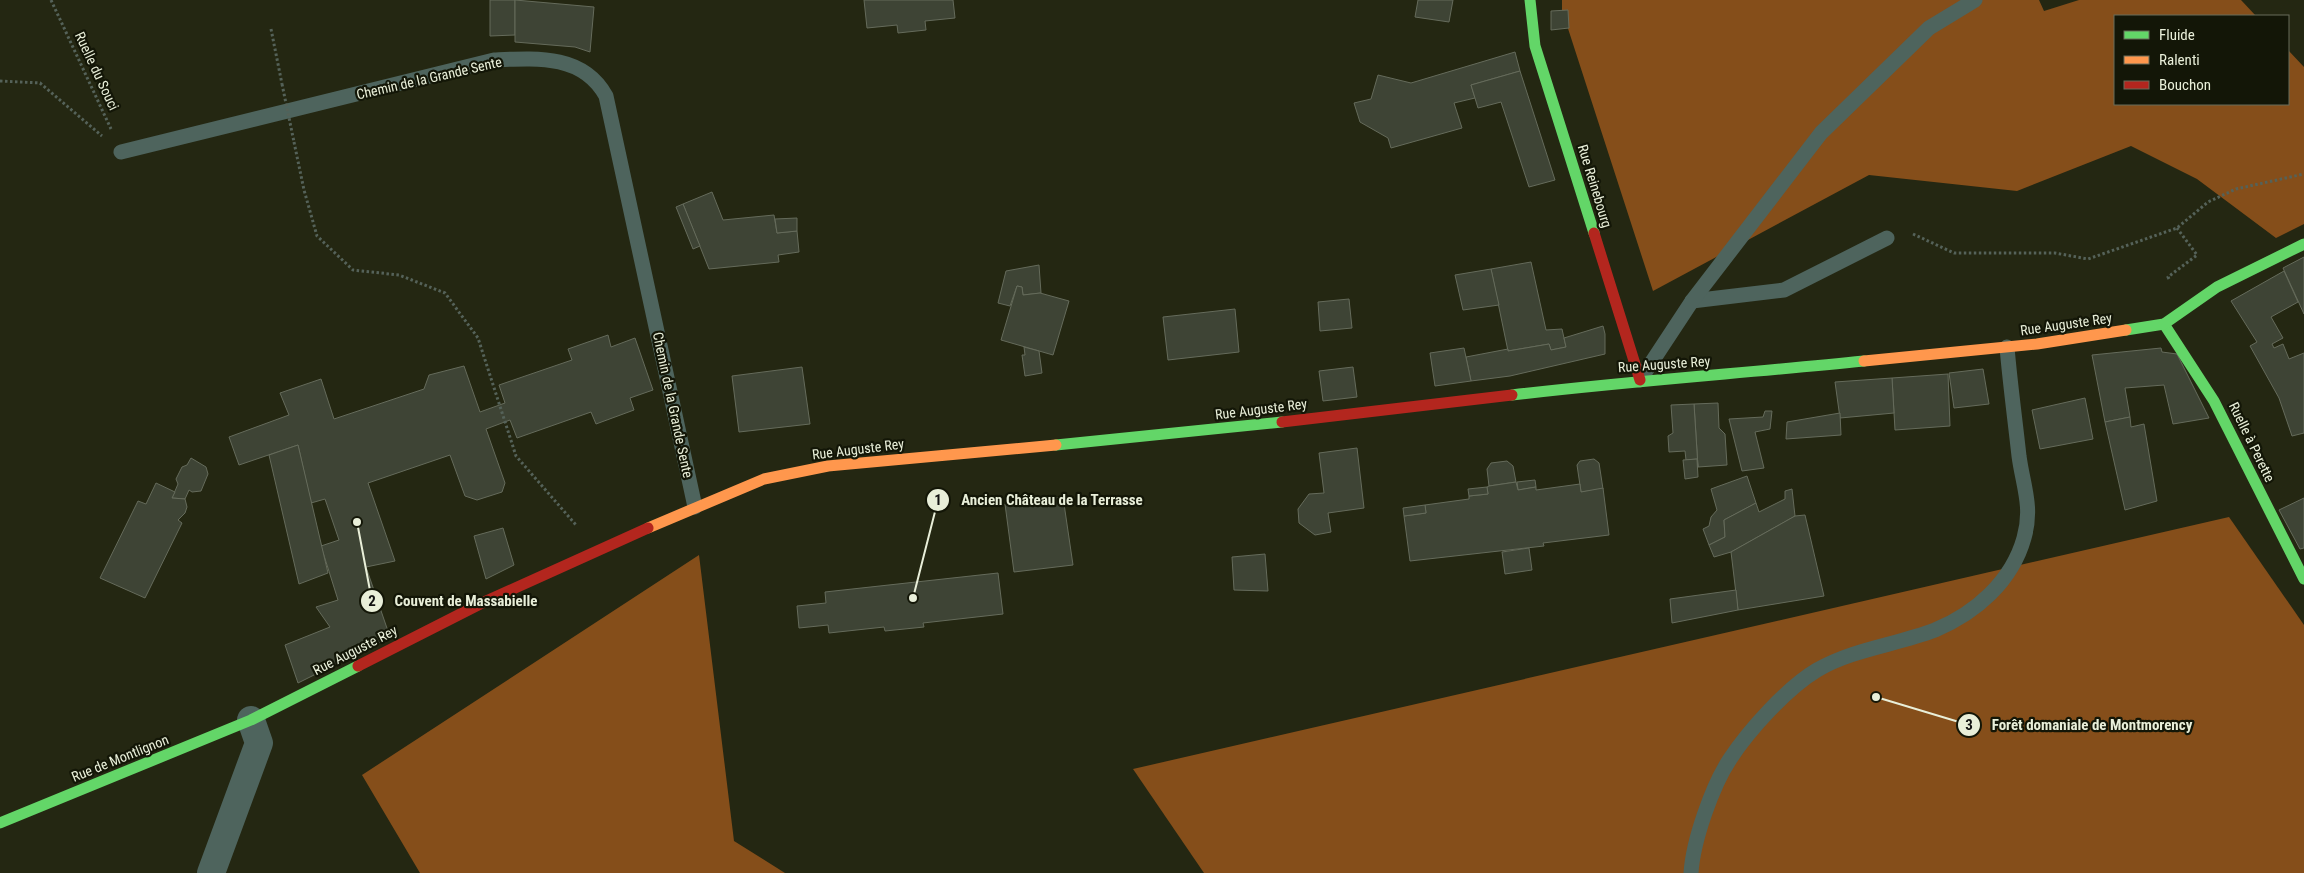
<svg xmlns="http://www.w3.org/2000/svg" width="2304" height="873" font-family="'Roboto Condensed',sans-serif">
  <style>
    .forest { fill: #854e1a }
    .building { fill: #3e4435; stroke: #656b5b }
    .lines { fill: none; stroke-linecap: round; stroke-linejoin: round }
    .path { stroke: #556259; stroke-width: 3; stroke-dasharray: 2.5 2.5; stroke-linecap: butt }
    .lane { stroke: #4e645d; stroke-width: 15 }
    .street { stroke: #4e645d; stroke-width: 28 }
    .fast { stroke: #63d668; stroke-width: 11 }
    .slow { stroke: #ff974d; stroke-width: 11 }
    .jam { stroke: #b3261e; stroke-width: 11 }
    .path-bridge { stroke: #556259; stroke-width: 3; stroke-dasharray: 2.5 2.5; stroke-linecap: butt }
    .labels { text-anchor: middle; stroke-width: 4.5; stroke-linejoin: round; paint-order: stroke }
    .street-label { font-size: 14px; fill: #e9efd9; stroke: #131607 }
    .leader { fill: none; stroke: #e9efd9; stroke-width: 2 }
    .callout-dot { fill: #e9efd9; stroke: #131607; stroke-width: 2 }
    .mark-label { font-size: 15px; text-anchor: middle; font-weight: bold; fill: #111 }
    .callout-label { font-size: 15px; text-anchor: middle; font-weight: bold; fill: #e9efd9; stroke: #131607; stroke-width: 4.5; stroke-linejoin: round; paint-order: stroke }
  </style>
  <rect width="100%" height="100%" fill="#242712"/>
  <g class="forest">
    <polygon points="1562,0 2039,0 2044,11 2079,0 2241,0 2256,16 2115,16 2115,104 2288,104 2288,50 2304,67 2304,224 2276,238 2197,179 2131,146 2017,191 1869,175 1653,291 1562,10"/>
    <polygon points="2229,517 2304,625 2304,873 1204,873 1133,769"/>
    <polygon points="699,555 734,841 785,873 420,873 362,775"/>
  </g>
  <g class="building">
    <polygon points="490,0 515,0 515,35 490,36"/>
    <polygon points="515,0 594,7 590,52 575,47 515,42"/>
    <polygon points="864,0 953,0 955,18 925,21 926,30 898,33 897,25 867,28"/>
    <polygon points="1418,0 1453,0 1449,22 1415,17"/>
    <polygon points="1568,10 1569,28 1551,30 1551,11"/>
    <polygon points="1515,52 1520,71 1471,85 1475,98 1454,103 1462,128 1391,148 1388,138 1360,122 1354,103 1371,99 1378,75 1411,83"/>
    <polygon points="1520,71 1555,180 1529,187 1501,102 1478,108 1471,85"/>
    <polygon points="712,192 723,220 774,215 777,233 797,231 799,252 778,255 779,262 709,269 683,204"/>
    <polygon points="683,204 700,246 693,249 676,207"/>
    <polygon points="797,218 797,231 777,233 775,219"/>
    <polygon points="2304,257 2304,314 2283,268"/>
    <polygon points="1531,262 1546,330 1562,329 1566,347 1551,350 1549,344 1508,351 1491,269"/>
    <polygon points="1039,265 1041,293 1023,295 1022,287 1017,286 1010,306 998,303 1006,271"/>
    <polygon points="1491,269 1499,305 1463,310 1455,275"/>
    <polygon points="2284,271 2298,302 2271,317 2283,338 2272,344 2274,348 2283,344 2289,359 2304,353 2304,433 2292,436 2279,398 2250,346 2257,342 2231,301"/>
    <polygon points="1017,286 1022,287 1023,295 1040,293 1069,301 1053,355 1001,340"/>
    <polygon points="1349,299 1352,328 1320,331 1318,302"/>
    <polygon points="1235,309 1239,352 1168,360 1163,317"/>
    <polygon points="1603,326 1605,334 1605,354 1510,376 1471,381 1466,357 1508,349 1508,351 1549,344 1551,350 1566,347 1564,338"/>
    <polygon points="608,335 611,347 635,338 653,390 630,398 634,410 596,424 591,412 517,438 510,420 486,429 505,483 502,492 477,500 465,496 450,455 368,483 395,561 366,567 390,637 298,683 285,645 330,627 316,607 338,600 321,546 339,540 325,499 311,503 298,445 239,465 229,437 289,415 280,393 321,379 334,419 424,389 429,375 464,366 480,412 505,403 499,385 572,360 568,349"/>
    <polygon points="1024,347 1039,351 1042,373 1025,376 1022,355 1025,355"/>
    <polygon points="1464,348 1471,381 1435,386 1430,353"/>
    <polygon points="2161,348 2162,352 2177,354 2209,418 2173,424 2164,385 2125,388 2130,417 2105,422 2092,355"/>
    <polygon points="802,367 810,424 739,432 732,376"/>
    <polygon points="1353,367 1357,397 1323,401 1319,371"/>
    <polygon points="1983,369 1989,404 1954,408 1949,373"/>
    <polygon points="1948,374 1950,426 1895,430 1892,378"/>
    <polygon points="1892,378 1894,413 1840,418 1835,382"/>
    <polygon points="2085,398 2093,439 2040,449 2032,410"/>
    <polygon points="1718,403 1719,428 1725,434 1727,465 1698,467 1694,404"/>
    <polygon points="1694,404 1698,467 1697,459 1686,460 1685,451 1669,452 1668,436 1673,433 1671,405"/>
    <polygon points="1765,411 1772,411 1770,429 1755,432 1764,468 1742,471 1729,419 1763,417"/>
    <polygon points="1840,413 1841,435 1786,439 1787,422"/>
    <polygon points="2130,417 2131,427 2144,424 2157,501 2125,510 2105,422"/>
    <polygon points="298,445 328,573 299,584 269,455"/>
    <polygon points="1357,448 1364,508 1328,513 1331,532 1315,535 1299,523 1298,509 1309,494 1324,493 1319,453"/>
    <polygon points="191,458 206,467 208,474 201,491 192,492 189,490 185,499 172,498 178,484 176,479 182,467 187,465"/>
    <polygon points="1594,459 1599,463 1603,489 1581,492 1577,465 1580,461"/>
    <polygon points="1697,459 1698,477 1685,479 1683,460"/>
    <polygon points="1507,461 1513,466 1516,482 1489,486 1487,469 1491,463"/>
    <polygon points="1747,476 1756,503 1724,520 1725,537 1709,545 1703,529 1709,526 1711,517 1717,510 1711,489"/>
    <polygon points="1535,480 1536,487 1518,490 1517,482"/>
    <polygon points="1516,482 1518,490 1536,487 1536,490 1580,484 1581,492 1603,488 1609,535 1543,543 1544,546 1410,561 1404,516 1426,513 1425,505 1469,499 1469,496 1488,494 1487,487 1489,486"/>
    <polygon points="156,483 175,492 172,498 185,499 187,507 185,513 178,520 182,523 145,598 100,578 138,501 146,504"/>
    <polygon points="1487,487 1488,494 1469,496 1468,489"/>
    <polygon points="1792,489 1795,516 1731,552 1714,557 1709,545 1725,537 1724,520 1756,503 1759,512 1785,499 1785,491"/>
    <polygon points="1063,497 1073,565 1014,572 1005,504"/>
    <polygon points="2304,498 2304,548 2300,549 2279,510"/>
    <polygon points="1425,505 1426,513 1404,516 1403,508"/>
    <polygon points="1805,515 1824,596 1738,610 1731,552 1795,516"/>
    <polygon points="503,528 514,565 486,579 474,536"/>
    <polygon points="1529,548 1532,570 1505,574 1502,552"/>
    <polygon points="1265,554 1268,591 1234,590 1232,557"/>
    <polygon points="998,573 1003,614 923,623 924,627 885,631 884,627 829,633 828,625 799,628 797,606 826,603 825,592"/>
    <polygon points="1736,590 1738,610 1672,623 1670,599"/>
  </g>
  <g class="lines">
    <g class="path">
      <polyline points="51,0 111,129"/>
      <polyline points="271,29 282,84"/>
      <polyline points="0,81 40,83 102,136"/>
      <polyline points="294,142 304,190 317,236 353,270 399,275 445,293 478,338 516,456 576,525"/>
      <polyline points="1913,234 1954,253 2055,253 2088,259 2177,228 2208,202 2236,189 2304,174"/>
      <polyline points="2169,279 2168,277 2197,255 2177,228"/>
    </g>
    <g class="lane">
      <path d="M 121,152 L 494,60 C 536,58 583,54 606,96 L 695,507"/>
      <polyline points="1692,301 1784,290 1887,238"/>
      <polyline points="1640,380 1692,301 1821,133 1929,28 1975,0"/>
      <path d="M 1691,873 C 1693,841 1712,786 1730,759 C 1749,730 1787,688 1817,670 C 1853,649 1896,645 1935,630 C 1976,613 2012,581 2024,538 C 2033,507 2023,486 2019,456 C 2015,419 2010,383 2007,347"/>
    </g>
    <polyline class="street" points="211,873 259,743 251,720"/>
    <g class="fast">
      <polyline points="1530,0 1535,46 1594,233"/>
      <polyline points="2164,324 2214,401 2304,579"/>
      <polyline points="2126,330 2164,324 2217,287 2304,244"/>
      <path d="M 1512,395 C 1629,381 1746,373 1864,361"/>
      <polyline points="1056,445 1282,422"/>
      <polyline points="0,823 251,720 358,666"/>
    </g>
    <g class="slow">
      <polyline points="1864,361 2037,344 2126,330"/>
      <polyline points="648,528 764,479 828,466 1056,445"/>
    </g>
    <g class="jam">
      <polyline points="1594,233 1640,380"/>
      <polyline points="1282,422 1512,395"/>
      <polyline points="358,666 484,602 648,528"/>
    </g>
    <polyline class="path-bridge" points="282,84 294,142"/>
  </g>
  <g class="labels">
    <g class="street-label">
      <text transform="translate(97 71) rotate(65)" y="5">Ruelle du Souci</text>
      <text transform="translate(429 78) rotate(-13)" y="5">Chemin de la Grande Sente</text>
      <text transform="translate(1595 186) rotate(73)" y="5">Rue Reinebourg</text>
      <text transform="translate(2066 324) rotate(-8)" y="5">Rue Auguste Rey</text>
      <text transform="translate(1664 364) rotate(-4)" y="5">Rue Auguste Rey</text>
      <text transform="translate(673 405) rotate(78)" y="5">Chemin de la Grande Sente</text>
      <text transform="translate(1261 409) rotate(-7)" y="5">Rue Auguste Rey</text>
      <text transform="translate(2252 442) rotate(64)" y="5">Ruelle à Perette</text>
      <text transform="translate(858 449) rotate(-7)" y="5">Rue Auguste Rey</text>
      <text transform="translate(355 650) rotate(-27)" y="5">Rue Auguste Rey</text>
      <text transform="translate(120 758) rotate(-22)" y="5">Rue de Montlignon</text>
    </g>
  </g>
  <path class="leader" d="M913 598L938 500M357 522L372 601M1876 697L1969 725"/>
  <g class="callout-dot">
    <circle cx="913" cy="598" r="5"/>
    <circle cx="357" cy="522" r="5"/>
    <circle cx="1876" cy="697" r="5"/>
    <circle cx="938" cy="500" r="12"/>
    <circle cx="372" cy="601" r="12"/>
    <circle cx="1969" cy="725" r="12"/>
  </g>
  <g class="mark-label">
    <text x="938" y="505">1</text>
    <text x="372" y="606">2</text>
    <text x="1969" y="730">3</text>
  </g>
  <g class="callout-label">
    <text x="1052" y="505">Ancien Château de la Terrasse</text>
    <text x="466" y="606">Couvent de Massabielle</text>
    <text x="2092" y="730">Forêt domaniale de Montmorency</text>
  </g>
  <rect x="2114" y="15" width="175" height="90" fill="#131607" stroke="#696d5b"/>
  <rect x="2124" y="31" width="25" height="8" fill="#63d668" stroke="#696d5b"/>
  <text x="2159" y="40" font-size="15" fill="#e9efd9">Fluide</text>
  <rect x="2124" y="56" width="25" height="8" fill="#ff974d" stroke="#696d5b"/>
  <text x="2159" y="65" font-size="15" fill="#e9efd9">Ralenti</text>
  <rect x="2124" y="81" width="25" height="8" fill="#b3261e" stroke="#696d5b"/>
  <text x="2159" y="90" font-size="15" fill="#e9efd9">Bouchon</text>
</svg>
